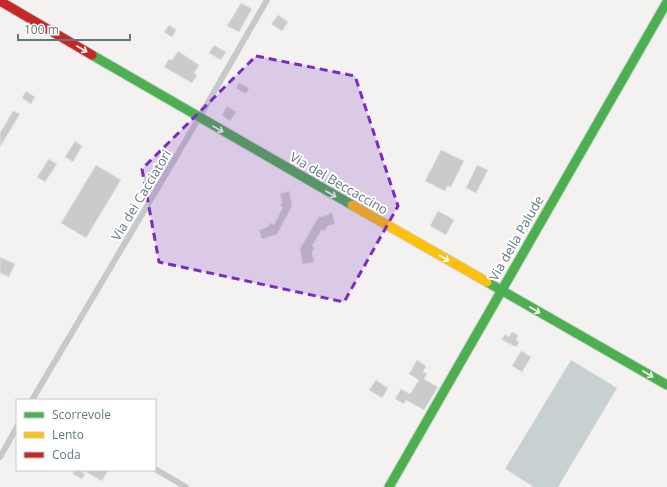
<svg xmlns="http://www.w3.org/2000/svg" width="667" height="487" font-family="'Open Sans',sans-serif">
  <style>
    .water { fill: #c7d1d2 }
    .building { fill: #cacbcb; stroke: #e2e2e1 }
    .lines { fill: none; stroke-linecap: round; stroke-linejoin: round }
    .fast-casing { stroke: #cfd0d1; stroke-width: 11 }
    .slow-casing { stroke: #cfd0d1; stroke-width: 11 }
    .jam-casing { stroke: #cfd0d1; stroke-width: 11 }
    .street { stroke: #c7c8c9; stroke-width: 6 }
    .fast { stroke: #4caf50; stroke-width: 9 }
    .slow { stroke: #ffc107; stroke-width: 9 }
    .jam { stroke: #c62828; stroke-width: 9 }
    .oneway { stroke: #f6fbf6 }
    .marked { fill: #7b2cbf; fill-opacity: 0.2; stroke: #7b2cbf; stroke-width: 3; stroke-dasharray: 8 5; stroke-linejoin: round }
    .labels { text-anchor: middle; stroke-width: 4; stroke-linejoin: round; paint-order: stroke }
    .street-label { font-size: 13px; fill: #637880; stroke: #fff }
  </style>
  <rect width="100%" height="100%" fill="#f3f2f1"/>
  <polygon class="water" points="571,360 617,388 558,487 534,487 505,469"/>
  <g class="building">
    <polygon points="241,3 252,9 239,32 227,26"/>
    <polygon points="278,15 288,22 282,31 271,24"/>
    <polygon points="169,25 176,30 172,37 164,32"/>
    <polygon points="214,45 226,52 221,60 209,53"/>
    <polygon points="178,51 199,65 194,73 197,75 192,83 164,67 169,59 172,60"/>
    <polygon points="239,83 249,88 246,94 236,88"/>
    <polygon points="26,91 35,97 31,104 22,98"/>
    <polygon points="227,106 236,112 230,121 222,115"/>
    <polygon points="13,111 20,114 0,147 0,133"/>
    <polygon points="75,141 82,146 73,162 65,157"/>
    <polygon points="441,150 464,161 451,187 447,186 445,191 425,181"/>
    <polygon points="49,159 57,164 45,182 37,177"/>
    <polygon points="96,165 121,180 86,238 61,223"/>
    <polygon points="477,165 488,170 476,193 466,188"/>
    <polygon points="289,191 292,206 277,234 262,239 259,230 268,227 270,223 274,225 283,207 280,206 282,202 280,194"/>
    <polygon points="438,211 454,220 446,235 430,226"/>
    <polygon points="332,213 335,224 327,226 325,231 322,229 312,246 314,248 312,252 314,262 303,264 300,249 318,218"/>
    <polygon points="0,257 15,264 9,277 0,273"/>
    <polygon points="512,332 518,335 516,340 519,342 516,347 502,340 505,334 509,337"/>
    <polygon points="521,351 531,357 522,372 512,366"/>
    <polygon points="417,360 426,366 423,372 427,374 424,379 438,387 424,410 406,400 404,404 395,399 401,389 410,394 419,380 409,374"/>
    <polygon points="376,380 388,388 382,398 369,390"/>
    <polygon points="75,470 79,470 85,474 82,479 73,474"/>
    <polygon points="82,470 108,470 102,481"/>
  </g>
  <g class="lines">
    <defs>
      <g id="fast">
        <polyline points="92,55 352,205"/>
        <polyline points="487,282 667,385"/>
        <polyline points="389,487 667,2"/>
      </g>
      <polyline id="slow" points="352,205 487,282"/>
      <polyline id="jam" points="0,1 92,55"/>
    </defs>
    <use href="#fast" class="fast-casing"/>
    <use href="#slow" class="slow-casing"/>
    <use href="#jam" class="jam-casing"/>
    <g class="street">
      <polyline points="32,400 199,118 267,0"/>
      <polyline points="0,457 17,427"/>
      <polyline points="155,469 186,487"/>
    </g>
    <use href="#fast" class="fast"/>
    <use href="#slow" class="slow"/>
    <use href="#jam" class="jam"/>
  </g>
  <defs><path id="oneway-shaft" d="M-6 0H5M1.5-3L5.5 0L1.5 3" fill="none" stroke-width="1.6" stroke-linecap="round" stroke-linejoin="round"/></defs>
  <g class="oneway">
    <use href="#oneway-shaft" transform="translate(82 49) rotate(30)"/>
    <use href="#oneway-shaft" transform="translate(218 129) rotate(30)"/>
    <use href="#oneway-shaft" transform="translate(331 194) rotate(30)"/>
    <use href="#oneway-shaft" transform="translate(444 258) rotate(30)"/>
    <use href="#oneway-shaft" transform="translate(535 310) rotate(30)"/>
    <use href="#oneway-shaft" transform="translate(648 374) rotate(30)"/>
  </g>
  <path class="marked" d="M 256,56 L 355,76 L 398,206 L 344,302 L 159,262 L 142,169 Z"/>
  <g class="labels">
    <g class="street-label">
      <text transform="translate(339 183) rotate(30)" y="5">Via del Beccaccino</text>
      <text transform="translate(141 195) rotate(-59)" y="5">Via dei Cacciatori</text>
      <text transform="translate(516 238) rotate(-60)" y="5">Via della Palude</text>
    </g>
  </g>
  <rect x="16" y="399" width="140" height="72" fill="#ffffff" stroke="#c1c9cc"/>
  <rect x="24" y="412" width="20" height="6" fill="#4caf50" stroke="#c1c9cc"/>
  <text x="52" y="419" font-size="12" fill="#637880">Scorrevole</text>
  <rect x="24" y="432" width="20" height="6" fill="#ffc107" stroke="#c1c9cc"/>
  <text x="52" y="439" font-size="12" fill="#637880">Lento</text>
  <rect x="24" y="452" width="20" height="6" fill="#c62828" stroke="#c1c9cc"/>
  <text x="52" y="459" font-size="12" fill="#637880">Coda</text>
  <path d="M18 34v6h112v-6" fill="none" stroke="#637880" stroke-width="2"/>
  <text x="24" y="34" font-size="12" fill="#637880" stroke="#ffffff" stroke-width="3" paint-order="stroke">100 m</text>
</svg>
